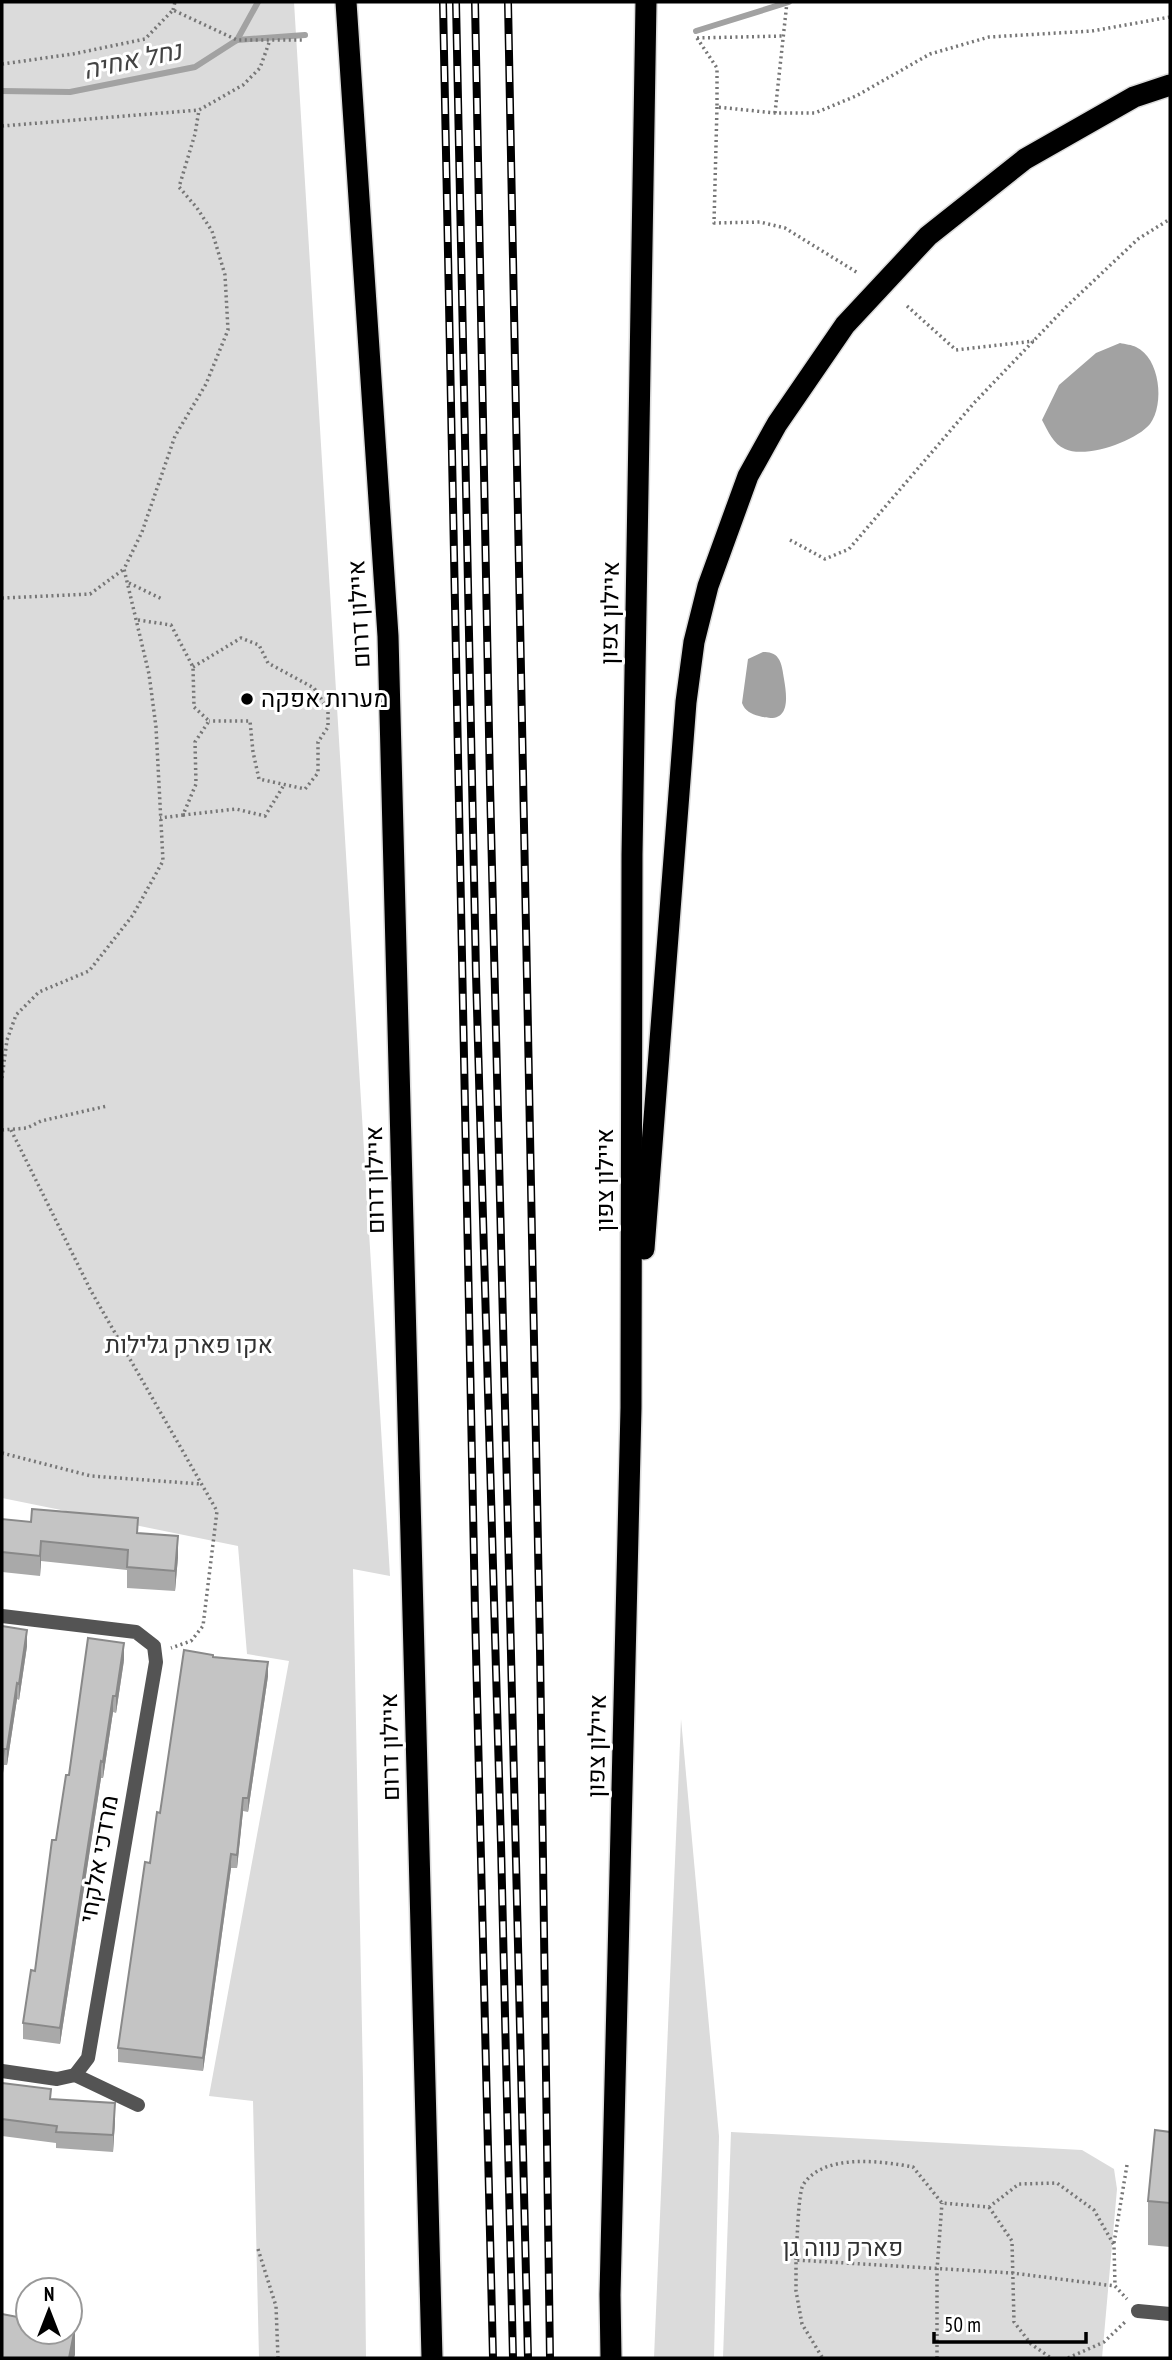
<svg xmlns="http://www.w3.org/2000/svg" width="1172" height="2360" font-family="'PT Sans Narrow',Heebo,sans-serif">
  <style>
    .green { fill: #dbdbdb }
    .water { fill: #a2a2a2 }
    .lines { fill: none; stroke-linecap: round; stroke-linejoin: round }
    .stream { stroke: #a2a2a2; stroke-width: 6 }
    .highway-casing { stroke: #dbdbdb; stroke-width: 24 }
    .path { stroke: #767676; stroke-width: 3.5; stroke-dasharray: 2 3.5; stroke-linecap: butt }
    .street { stroke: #545454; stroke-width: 14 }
    .highway { stroke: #000; stroke-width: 21 }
    .rail-casing { stroke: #000; stroke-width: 8 }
    .rail { stroke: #fff; stroke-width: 5; stroke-dasharray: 16; stroke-linecap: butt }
    .wall { fill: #a9a9a9 }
    .shaded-wall { fill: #898989 }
    .building { fill: #c4c4c4; stroke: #898989; stroke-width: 2 }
    .poi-dot { fill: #000; stroke: #fff; stroke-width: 2.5 }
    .labels { text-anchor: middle; stroke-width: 6; stroke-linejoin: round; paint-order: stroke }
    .street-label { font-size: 24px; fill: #000; stroke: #fff }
    .poi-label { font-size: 24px; fill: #000; stroke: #fff; text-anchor: start }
    .park-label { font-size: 24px; fill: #323232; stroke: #fff }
    .water-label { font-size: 26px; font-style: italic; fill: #434343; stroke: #fff }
  </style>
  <rect width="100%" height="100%" fill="#fff"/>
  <g class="green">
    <polygon points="2,2 294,2 390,1576 353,1569 363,2080 366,2358 259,2358 253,2101 209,2096 289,1661 247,1654 238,1546 2,1498"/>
    <polygon points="681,1719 719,2136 714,2358 654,2358"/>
    <polygon points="731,2132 1082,2150 1114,2169 1117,2189 1102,2358 723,2358"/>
  </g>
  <g class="water">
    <path d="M 1120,343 C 1125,344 1132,345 1136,347 C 1160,358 1165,404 1150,424 C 1136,441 1086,459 1065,449 C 1053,444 1048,431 1042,420 L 1059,385 L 1096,353 Z"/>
    <path d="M 763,652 C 769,652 775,653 778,658 C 782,663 783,673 784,679 C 788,702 789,725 759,716 C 751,714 745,711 742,703 L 748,659 Z"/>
  </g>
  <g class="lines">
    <g class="stream">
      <polyline points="696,31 789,2"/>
      <polyline points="237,40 258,2"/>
      <polyline points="2,91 70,92 195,67 237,40 305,35"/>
    </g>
    <defs>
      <g id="highway">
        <polyline points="346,2 388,636 432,2358"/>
        <polyline points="644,1249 686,702 694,642 708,586 748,476 777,424 845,325 928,236 1025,159 1134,97 1170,85"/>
        <polyline points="611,2358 610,2295 631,1408 632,855 646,2"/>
      </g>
    </defs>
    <use href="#highway" class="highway-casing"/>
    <g class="path">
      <polyline points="173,10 175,2"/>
      <polyline points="697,38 717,68 717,107 775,113 815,113 856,96 930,54 989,37 1092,31 1170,17"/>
      <polyline points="697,38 783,36"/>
      <polyline points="2,64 73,54 145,39 173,10 237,40 305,40"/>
      <polyline points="717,107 714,223 760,222 785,228 858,273"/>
      <polyline points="775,113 787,2"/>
      <polyline points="2,126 199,110 243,85 260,68 270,40"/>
      <polyline points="907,306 956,350 1034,341"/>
      <polyline points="790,540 825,559 849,549 974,403 1066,307 1138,239 1170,219"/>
      <polyline points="129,583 162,599"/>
      <polyline points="2,598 90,594 124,569"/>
      <polyline points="138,620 171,625 193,667 194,707 209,721 195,742 196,784 183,815 160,818"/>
      <polyline points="193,667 241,638 259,645 268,663 314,688 328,709 328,727 318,742 318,773 305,789 259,779 253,752 250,721 209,721"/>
      <polyline points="183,815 236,809 265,816 284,785"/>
      <polyline points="2,1078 7,1040 16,1015 39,992 89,971 133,915 163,861 156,727 149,674 124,569 142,532 175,436 206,384 228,330 225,275 212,231 197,208 179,187 195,134 199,110"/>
      <polyline points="2,1130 27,1128 41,1121 107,1106"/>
      <polyline points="11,1130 91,1291 217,1511 203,1626 191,1641 171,1648"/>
      <polyline points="2,1453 91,1476 201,1484"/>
      <polyline points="989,2207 1012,2241 1014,2322 1031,2344 1051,2358"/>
      <polyline points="1114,2243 1127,2165"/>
      <polyline points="258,2249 276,2306 278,2358"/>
      <path d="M 796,2260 C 797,2246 798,2194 803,2185 C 823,2153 882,2161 913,2167 L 942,2203 L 989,2207 L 1019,2184 L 1057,2183 L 1094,2210 L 1114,2245 L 1115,2286 L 1127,2299"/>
      <polyline points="822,2357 802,2324 796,2291 796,2260 1012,2273 1115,2286"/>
      <polyline points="937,2358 937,2270 942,2203"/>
      <polyline points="1068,2358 1104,2342 1125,2322"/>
    </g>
    <g class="street">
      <polyline points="2,1616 136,1632 154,1646 156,1662 88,2058 75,2075"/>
      <polyline points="2,2071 57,2079 75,2075 138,2105"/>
      <polyline points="1138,2311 1170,2314"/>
    </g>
    <use href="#highway" class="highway"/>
    <defs>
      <g id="rail">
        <polyline points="443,2 475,1610 493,2358"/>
        <polyline points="456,2 476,974 501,1844 513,2358"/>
        <polyline points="475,2 490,785 528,2358"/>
        <polyline points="508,2 540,1649 550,2358"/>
      </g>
    </defs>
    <use href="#rail" class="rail-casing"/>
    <use href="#rail" class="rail"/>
  </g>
  <g class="wall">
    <polygon points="2,1519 138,1533 178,1557 175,1591 127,1588 127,1570 41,1561 40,1576 2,1572"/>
    <polygon points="2,1626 27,1646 19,1700 17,1699 7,1765 4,1765 2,1781"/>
    <polygon points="213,1657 268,1676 248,1812 243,1811 237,1868 231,1868 203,2071 118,2062 118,2048 150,1863 160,1813"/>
    <polygon points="124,1660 116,1713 113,1712 103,1778 101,1778 60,2044 23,2039 23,2023 35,1971 56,1840 69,1775"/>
    <polygon points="2,2083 115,2120 113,2152 56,2148 56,2143 2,2136"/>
    <polygon points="1170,2132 1170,2247 1148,2245 1148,2201"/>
  </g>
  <g class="shaded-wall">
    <polygon points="178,1536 178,1557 175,1591 175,1571"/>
    <polygon points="41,1541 41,1561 40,1576 40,1556"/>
    <polygon points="27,1630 27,1646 19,1700 19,1684"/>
    <polygon points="124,1643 124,1660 116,1713 116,1696"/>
    <polygon points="268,1662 268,1676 248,1812 248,1798"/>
    <polygon points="17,1683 17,1699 7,1765 7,1749"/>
    <polygon points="113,1696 113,1712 103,1778 103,1762"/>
    <polygon points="4,1749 4,1765 2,1781 2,1765"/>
    <polygon points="101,1761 101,1778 60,2044 60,2028"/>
    <polygon points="243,1798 243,1811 237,1868 237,1855"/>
    <polygon points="231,1854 231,1868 203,2071 203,2058"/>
    <polygon points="115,2103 115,2120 113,2152 113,2135"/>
    <polygon points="75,2328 75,2355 74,2358 69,2358"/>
  </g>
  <g class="building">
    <polygon points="32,1509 138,1518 137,1533 178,1536 175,1571 127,1567 128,1550 41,1541 40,1556 2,1552 2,1519 31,1522"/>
    <polygon points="2,1626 27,1630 19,1684 17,1683 7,1749 4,1749 2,1765"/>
    <polygon points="88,1638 124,1643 116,1696 113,1696 103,1762 101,1761 60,2028 23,2023 31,1970 35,1971 52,1840 56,1840 66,1775 69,1775"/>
    <polygon points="184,1650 213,1655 213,1657 268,1662 248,1798 243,1798 237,1855 231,1854 203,2058 118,2048 145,1862 150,1863 157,1812 160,1813"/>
    <polygon points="2,2083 51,2089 50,2099 115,2103 113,2135 56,2132 57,2126 2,2119"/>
    <polygon points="1155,2130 1170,2132 1170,2203 1148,2201"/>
    <polygon points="2,2314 28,2319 28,2332 70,2332 70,2327 75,2328 69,2358 2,2358"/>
  </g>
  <circle class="poi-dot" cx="247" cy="699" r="7"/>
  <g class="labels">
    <g class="street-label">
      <text transform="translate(610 613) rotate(-89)" y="8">איילון צפון</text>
      <text transform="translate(359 614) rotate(-93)" y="8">איילון דרום</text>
      <text transform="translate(375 1180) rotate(-91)" y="8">איילון דרום</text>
      <text transform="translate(605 1180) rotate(-90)" y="8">איילון צפון</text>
      <text transform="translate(597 1746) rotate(-89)" y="8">איילון צפון</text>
      <text transform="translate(390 1747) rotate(-91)" y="8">איילון דרום</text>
      <text transform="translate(99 1859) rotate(-80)" y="8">מרדכי אלקחי</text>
    </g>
    <g class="poi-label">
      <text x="261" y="707">מערות אפקה</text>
    </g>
    <g class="park-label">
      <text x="189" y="1353">אקו פארק גלילות</text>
      <text x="843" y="2256">פארק נווה גן</text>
    </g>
    <g class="water-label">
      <text transform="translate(132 60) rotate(-12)" y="9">נחל אחיה</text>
    </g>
  </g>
  <rect width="1172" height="2360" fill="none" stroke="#000000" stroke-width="7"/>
  <g transform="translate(49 2311)"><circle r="33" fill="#ffffff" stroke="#999999" stroke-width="2"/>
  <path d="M0-5L12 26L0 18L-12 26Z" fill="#000000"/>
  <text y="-10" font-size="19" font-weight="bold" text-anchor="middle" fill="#000000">N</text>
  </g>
  <path d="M934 2332v10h152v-10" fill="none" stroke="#000000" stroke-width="3.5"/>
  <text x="944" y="2332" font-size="21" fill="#000000" stroke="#ffffff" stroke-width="5" paint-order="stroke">50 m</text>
</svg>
